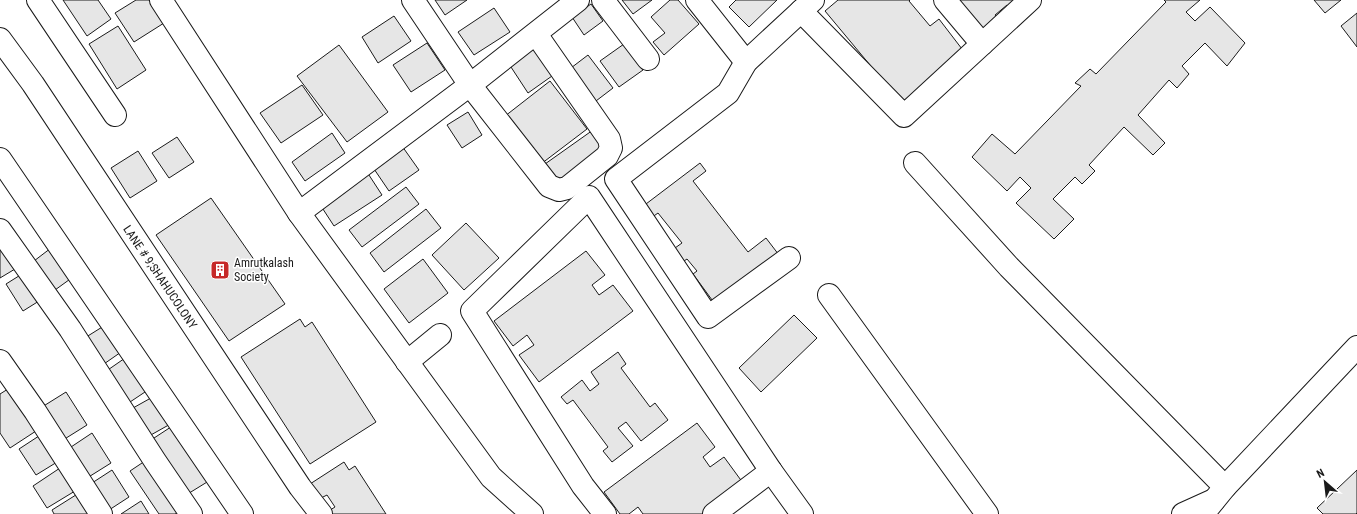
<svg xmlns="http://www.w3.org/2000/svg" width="1357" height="514" font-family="'Roboto Condensed',sans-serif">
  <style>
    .building { fill: #e6e6e6; stroke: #1a1a1a }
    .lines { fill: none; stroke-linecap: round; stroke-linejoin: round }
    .minor-casing { stroke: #1a1a1a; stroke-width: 24 }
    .minor { stroke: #fff; stroke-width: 22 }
    .labels { text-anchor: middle; stroke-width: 3; stroke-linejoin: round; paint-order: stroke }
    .poi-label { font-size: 12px; fill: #1a1a1a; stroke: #fff; text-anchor: start }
    .street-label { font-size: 12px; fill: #1a1a1a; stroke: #fff }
  </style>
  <rect width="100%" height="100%" fill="#fff"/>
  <g class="building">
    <polygon points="63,0 98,0 111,19 87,36"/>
    <polygon points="136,0 149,0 164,23 134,42 115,13"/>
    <polygon points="435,0 467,0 445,15"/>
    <polygon points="622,0 652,0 633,14"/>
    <polygon points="670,0 678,0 699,24 664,55 653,42 665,33 651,17"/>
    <polygon points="736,0 777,0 749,27 729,7"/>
    <polygon points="838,0 910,0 909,1 930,26 939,19 962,49 905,107 825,11"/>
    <polygon points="953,0 1027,0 1012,12 1007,5 995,15 1000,21 983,36"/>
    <polygon points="1164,0 1200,0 1186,12 1195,21 1210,7 1245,43 1227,66 1205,43 1182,66 1189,74 1177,88 1169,80 1138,115 1165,143 1153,155 1124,127 1089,165 1095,171 1082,184 1075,177 1053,199 1074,219 1054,239 1016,203 1031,188 1020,177 1007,191 972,157 992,134 1015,154 1081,86 1075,83 1090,69 1096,74 1166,2"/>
    <polygon points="1314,0 1341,0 1325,13"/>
    <polygon points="591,4 603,21 584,35 572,17"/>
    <polygon points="494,8 510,32 474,55 458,32"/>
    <polygon points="1357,13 1357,47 1341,26"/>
    <polygon points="394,16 411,41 378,63 362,37"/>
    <polygon points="118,26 146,70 117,89 89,44"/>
    <polygon points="427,43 445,70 411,92 393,65"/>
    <polygon points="624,44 643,70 619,87 600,61"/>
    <polygon points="339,45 388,112 347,142 297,76"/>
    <polygon points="533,48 552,76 528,93 509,64"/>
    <polygon points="588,55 613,88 592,104 567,71"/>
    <polygon points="550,81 587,129 537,167 500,120"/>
    <polygon points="302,85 323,115 281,143 260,113"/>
    <polygon points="468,112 482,135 462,148 447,125"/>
    <polygon points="593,130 608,152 561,186 545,164"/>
    <polygon points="332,133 345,153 305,181 292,162"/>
    <polygon points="177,137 194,162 169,178 152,153"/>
    <polygon points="402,146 419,170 389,191 372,166"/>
    <polygon points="138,151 157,181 130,198 111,168"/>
    <polygon points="700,163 706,171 693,181 748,252 766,238 779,255 715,304 693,274 697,271 687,259 684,261 675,248 682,243 658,213 651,218 642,207"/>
    <polygon points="367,172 382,195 334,226 319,203"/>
    <polygon points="406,187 419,204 362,247 349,230"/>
    <polygon points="211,198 285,304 229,341 156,235"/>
    <polygon points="426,209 441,228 384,272 370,253"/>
    <polygon points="466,223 499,258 464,290 432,255"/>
    <polygon points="0,245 15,269 0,278"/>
    <polygon points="51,248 73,277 55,290 34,261"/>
    <polygon points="586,251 605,275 592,285 599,295 613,285 633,311 539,382 519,355 534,345 527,335 513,346 494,321"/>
    <polygon points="423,259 448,293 409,323 384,289"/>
    <polygon points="22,274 39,301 23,311 6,284"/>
    <polygon points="794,315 817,338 761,392 739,368"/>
    <polygon points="300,319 305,327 312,322 376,422 310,464 241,357"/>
    <polygon points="107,324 124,350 101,366 83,339"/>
    <polygon points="618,352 626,364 621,368 650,407 655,403 668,420 641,441 626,422 618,428 633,446 612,462 603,451 608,447 573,400 567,404 561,397 582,380 590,391 599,384 591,372"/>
    <polygon points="128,356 151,388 124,406 102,374"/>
    <polygon points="8,389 36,431 10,448 0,433 0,394"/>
    <polygon points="66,392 87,425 63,440 42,407"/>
    <polygon points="158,394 174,422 149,436 133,408"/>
    <polygon points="177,423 212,479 186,495 151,440"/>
    <polygon points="697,423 715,447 703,457 710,467 724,457 743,483 702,514 643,514 638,507 629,514 620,514 604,492"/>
    <polygon points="45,432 62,459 36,475 19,449"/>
    <polygon points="92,433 111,463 87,478 68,449"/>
    <polygon points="145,461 179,512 175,514 159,514 130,471"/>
    <polygon points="344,462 349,470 355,466 386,514 329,514 327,512 335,507 327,495 319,499 310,484"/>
    <polygon points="60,468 75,491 47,508 33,486"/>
    <polygon points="112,470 129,497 109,510 92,483"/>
    <polygon points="1357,470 1357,513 1356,514 1323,514 1317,508"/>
    <polygon points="79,493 91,514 54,514 52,510"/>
    <polygon points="141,501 149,514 121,514"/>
  </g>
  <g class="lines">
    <defs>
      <g id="minor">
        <polyline points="38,0 115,115"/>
        <polyline points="161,0 299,213 491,477 532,514"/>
        <polyline points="413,0 470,85 549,186 559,190 567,188 607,156 611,148 609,139 536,34"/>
        <polyline points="603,0 648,59"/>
        <polyline points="697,0 746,62"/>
        <polyline points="945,0 982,44"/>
        <polyline points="801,11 904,116 1030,0"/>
        <polyline points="0,39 33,84 300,487 321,514"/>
        <polyline points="0,159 242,514"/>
        <polyline points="915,163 1009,267 1225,487"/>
        <polyline points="299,213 470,85 578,0"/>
        <polyline points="0,230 70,329 155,461 191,514"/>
        <polyline points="789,258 708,317 616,179 728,93 746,62 813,0"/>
        <polyline points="829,295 987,514"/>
        <polyline points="0,361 35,411 101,514"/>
        <polyline points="407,362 440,335"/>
        <polyline points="605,514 583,486 472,311 589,197 771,471 802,514"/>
        <polyline points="714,514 771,471"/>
        <polyline points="1183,514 1214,500"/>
        <polyline points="1203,514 1225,487 1357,347"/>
      </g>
    </defs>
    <use href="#minor" class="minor-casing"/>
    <use href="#minor" class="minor"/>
  </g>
  <defs>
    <symbol id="building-square" viewBox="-11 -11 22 22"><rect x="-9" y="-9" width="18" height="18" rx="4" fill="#c62828" stroke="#fff"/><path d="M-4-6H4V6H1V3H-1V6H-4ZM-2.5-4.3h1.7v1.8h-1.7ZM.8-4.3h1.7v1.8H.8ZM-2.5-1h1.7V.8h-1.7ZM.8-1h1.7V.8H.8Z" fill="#fff"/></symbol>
  </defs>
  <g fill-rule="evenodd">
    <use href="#building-square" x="209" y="259" width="22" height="22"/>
  </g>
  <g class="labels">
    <g class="poi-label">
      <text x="234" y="267">Amrutkalash<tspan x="234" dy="14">Society</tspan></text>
    </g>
    <g class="street-label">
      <text transform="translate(160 277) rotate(56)" y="4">LANE # 9;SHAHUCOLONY</text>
    </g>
  </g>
  <g transform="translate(1325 482) rotate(332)" stroke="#ffffff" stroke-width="3" paint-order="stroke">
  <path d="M0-3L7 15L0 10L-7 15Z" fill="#1a1a1a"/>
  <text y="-6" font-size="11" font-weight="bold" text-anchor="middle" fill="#1a1a1a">N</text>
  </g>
</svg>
